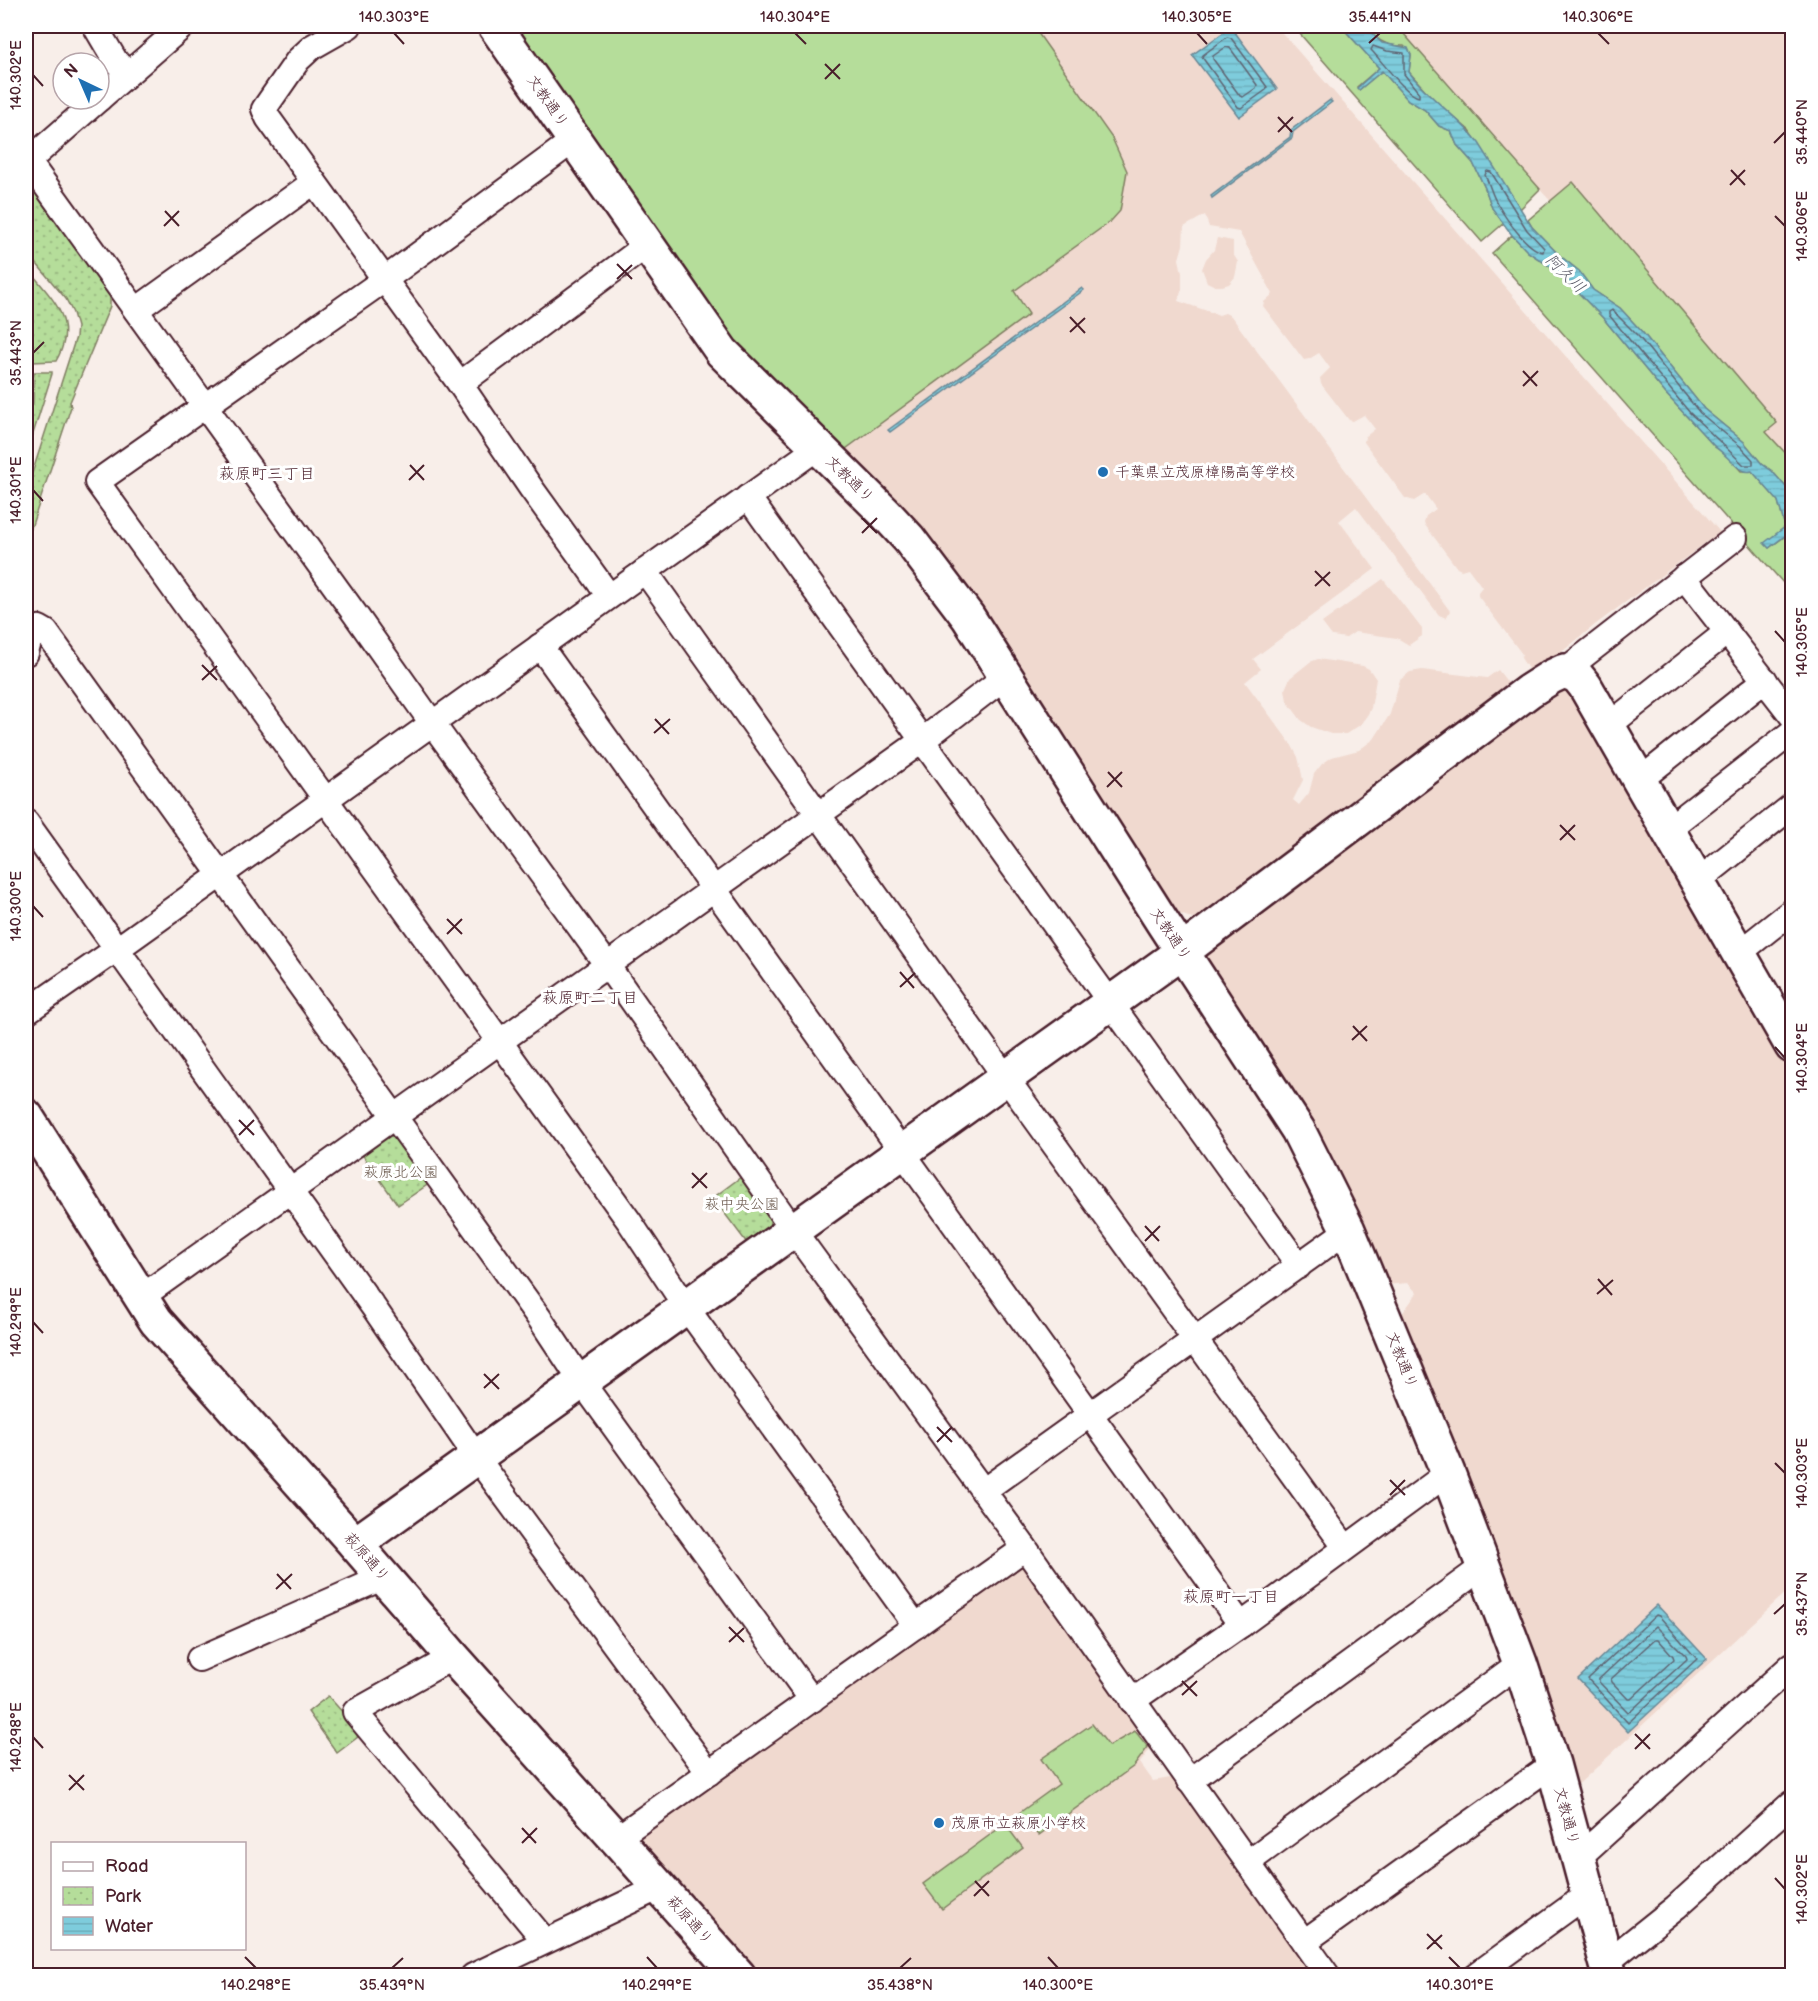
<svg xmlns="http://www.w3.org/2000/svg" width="1818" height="2001" font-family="'Balsamiq Sans','Klee One',sans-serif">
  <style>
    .built { fill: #f0d9cf }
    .grass { fill: #b5dd9a; stroke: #807e62; stroke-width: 1.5 }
    .park { fill: url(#park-dots); stroke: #807e62; stroke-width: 1.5 }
    .water { fill: url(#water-rules); stroke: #698795; stroke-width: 1.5 }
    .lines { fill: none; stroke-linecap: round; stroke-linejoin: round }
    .shore { stroke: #5f6472; stroke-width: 1.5 }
    .street-casing { stroke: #4a1f2b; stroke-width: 28 }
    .secondary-casing { stroke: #4a1f2b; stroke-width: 38 }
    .street { stroke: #fff; stroke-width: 24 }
    .secondary { stroke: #fff; stroke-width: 33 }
    .ticks { fill: none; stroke: #4a1f2b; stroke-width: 2 }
    .poi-dot { fill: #1f6fb2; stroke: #fff; stroke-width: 2 }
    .labels { text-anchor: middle; stroke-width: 6; stroke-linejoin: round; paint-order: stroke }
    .street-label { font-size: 15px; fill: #4a1f2b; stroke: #fff }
    .poi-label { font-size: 15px; fill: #4a1f2b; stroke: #fff; text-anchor: start }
    .park-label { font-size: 15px; fill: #6a584c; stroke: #fff }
    .water-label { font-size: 16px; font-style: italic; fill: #5c5c69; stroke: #fff }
    .neighbourhood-label { font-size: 16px; fill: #4a1f2b; stroke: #fff }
    .neatline { fill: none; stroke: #4a1f2b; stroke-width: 2 }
    .ticks-label { font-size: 15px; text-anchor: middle; fill: #4a1f2b }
  </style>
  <defs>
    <pattern id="park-dots" width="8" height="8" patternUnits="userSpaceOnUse" patternTransform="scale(1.5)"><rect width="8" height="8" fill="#b5dd9a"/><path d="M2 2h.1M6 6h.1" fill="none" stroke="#9dbd85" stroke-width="1.8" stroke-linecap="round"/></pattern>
    <pattern id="water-rules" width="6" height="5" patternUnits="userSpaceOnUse" patternTransform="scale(1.5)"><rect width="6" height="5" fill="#7eccdc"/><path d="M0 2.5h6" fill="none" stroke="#6eafbd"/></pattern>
  </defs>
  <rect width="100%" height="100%" fill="#f8eee9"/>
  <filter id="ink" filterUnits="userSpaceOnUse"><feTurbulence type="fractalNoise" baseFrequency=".0167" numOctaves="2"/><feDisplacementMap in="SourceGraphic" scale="12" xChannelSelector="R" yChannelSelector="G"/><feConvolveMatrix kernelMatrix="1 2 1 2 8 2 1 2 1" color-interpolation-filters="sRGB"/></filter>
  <g filter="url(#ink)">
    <g class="built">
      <polygon points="508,26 1276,26 1720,532 1596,624 1558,655 1531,673 1521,658 1522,654 1478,596 1478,592 1482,587 1468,568 1461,570 1457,568 1425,525 1424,522 1426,516 1436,509 1425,494 1414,501 1405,498 1364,442 1365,437 1375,429 1364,415 1353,421 1349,420 1321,384 1320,378 1330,368 1319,353 1309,359 1304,360 1263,306 1264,302 1273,294 1239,232 1209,227 1205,215 1184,227 1183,245 1179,259 1182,273 1182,289 1178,301 1219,315 1225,313 1231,316 1450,611 1446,618 1439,615 1356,507 1339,521 1375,569 1253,659 1261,669 1245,682 1291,744 1298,757 1303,780 1293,800 1299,805 1309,793 1314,774 1322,764 1332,757 1359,750 1374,739 1390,714 1400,680 1410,672 1422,670 1487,678 1498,670 1512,688 1200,921 1166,909 1071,759 738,353"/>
      <polygon points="1397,26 1792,26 1792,460 1516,164"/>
      <polygon points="1217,238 1233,241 1233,254 1238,262 1235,277 1229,284 1222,286 1215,286 1207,282 1202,269 1206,259 1214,250"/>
      <polygon points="1383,579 1422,629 1422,636 1409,645 1397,638 1355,632 1346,638 1332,636 1322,623"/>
      <polygon points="1318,659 1363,666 1369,669 1376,679 1371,708 1368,714 1360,725 1346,734 1331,734 1311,727 1301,720 1287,701 1285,689 1290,678 1310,662"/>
      <polygon points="1553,688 1575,693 1792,1072 1792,1587 1571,1791 1399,1318 1417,1293 1408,1283 1385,1285 1204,959 1205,954"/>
      <polygon points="1012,1563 1025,1563 1153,1745 1140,1763 1153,1781 1176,1777 1311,1964 1296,1976 755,1975 636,1841 637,1831"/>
    </g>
    <g class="grass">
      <polygon points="509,26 1033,26 1112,138 1127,171 1120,211 1111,221 1014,291 1029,314 843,451 742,351 673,252"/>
      <polygon points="1293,26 1341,26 1379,68 1357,87 1359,90 1382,71 1408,100 1425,110 1439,126 1451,131 1457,145 1473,163 1485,188 1492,208 1504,223 1482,242"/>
      <path d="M 1364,26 L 1397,26 L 1540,189 L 1520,209 L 1470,131 L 1435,101 L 1409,72 L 1411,55 L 1404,46 C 1385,47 1376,39 1364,26 Z"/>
      <polygon points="1573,182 1777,423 1766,432 1792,460 1792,494 1772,471 1762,464 1744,442 1704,409 1643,333 1620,308 1593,290 1579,271 1559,255 1532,227 1528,220"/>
      <polygon points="1512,235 1528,252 1548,265 1565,279 1603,318 1666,394 1715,447 1725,453 1741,471 1752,471 1778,501 1785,527 1765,543 1769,548 1791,532 1792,534 1792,593 1492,253"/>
      <polygon points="1092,1724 1109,1746 1135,1731 1148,1747 1134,1766 1039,1835 1019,1813 1059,1784 1041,1759"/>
      <polygon points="1005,1824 1023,1848 942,1909 923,1884"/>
    </g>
    <g class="park">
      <polygon points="26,186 36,186 110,289 110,306 70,402 71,407 26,543 26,492 76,337 77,327 73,313 66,299 26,251"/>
      <path d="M 26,266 C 50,298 80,319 56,361 L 32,362 L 26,331 Z"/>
      <polygon points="34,372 52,372 52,374 26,456 26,416 33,403"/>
      <polygon points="387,1129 397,1131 433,1181 398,1205 359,1150"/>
      <polygon points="745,1174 772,1211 769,1228 747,1243 713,1198"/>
      <polygon points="328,1696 362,1734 337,1753 308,1712"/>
    </g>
    <g class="water">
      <path d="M 1341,26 L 1364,26 L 1382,43 L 1408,48 L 1411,55 L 1409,72 C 1429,99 1459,117 1479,143 L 1532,227 L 1559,255 L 1579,271 L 1593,290 L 1620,308 L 1643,333 L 1704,409 L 1744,442 L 1762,464 L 1772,471 L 1792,494 L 1792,534 L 1790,532 L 1769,548 L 1764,543 L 1785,527 L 1778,501 L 1752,471 C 1739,475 1728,455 1715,447 L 1666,394 L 1603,318 L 1565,279 L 1548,265 L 1528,252 L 1512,235 L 1492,208 L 1485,188 L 1473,163 L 1457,145 L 1451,131 L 1439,126 L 1425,110 L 1408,100 L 1382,71 L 1359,90 L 1357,88 L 1379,68 Z"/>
      <polygon points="1231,27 1277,89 1239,117 1192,55"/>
      <polygon points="1330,100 1332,102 1293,132 1292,138 1212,198 1211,196 1290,137 1291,130"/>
      <polygon points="1082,288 1084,290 890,432 888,430"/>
      <polygon points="1657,1605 1707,1659 1628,1732 1578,1679"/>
    </g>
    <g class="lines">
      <g class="shore">
        <polygon points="1227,37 1231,38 1267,87 1266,90 1241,108 1238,107 1202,57 1203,55"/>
        <path d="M 1373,46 L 1387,51 L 1404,53 L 1404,74 L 1419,93 L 1419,97 C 1407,96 1381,60 1371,50 Z"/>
        <polygon points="1226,47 1230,48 1257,85 1256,88 1243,97 1240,96 1213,59 1213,56"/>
        <path d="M 1487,171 L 1491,172 L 1527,230 L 1544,248 L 1543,252 C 1528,250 1506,219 1498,205 C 1492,196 1490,185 1485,175 Z"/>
        <polygon points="1612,310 1639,337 1700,413 1740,446 1753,460 1753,465 1744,465 1690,413 1609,315 1609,312"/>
        <polygon points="1656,1615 1659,1616 1697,1659 1628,1723 1588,1679"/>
        <polygon points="1656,1626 1686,1656 1687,1659 1631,1711 1628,1712 1599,1682 1599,1679"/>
        <polygon points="1655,1639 1658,1639 1673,1656 1674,1659 1631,1699 1628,1699 1612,1682 1611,1679"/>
      </g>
      <defs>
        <g id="street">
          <polyline points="95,26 115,60 127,74"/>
          <polyline points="349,26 312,47 298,60 264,109 268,118 460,384 531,488 609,596"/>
          <polyline points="99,99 183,26"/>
          <polyline points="574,140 384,280 97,482 629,1221 686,1307 916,1626"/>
          <polyline points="28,161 355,614 432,723 607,965 793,1230 1025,1548 1328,1976"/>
          <polyline points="26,163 99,99"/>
          <polyline points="136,310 314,182"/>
          <polyline points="460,384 647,245"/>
          <polyline points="748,497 1299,1266"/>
          <polyline points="645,571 1006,1078 1345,1547"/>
          <polyline points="1684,577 1792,716"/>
          <polyline points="540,646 1241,1625"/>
          <polyline points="26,653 31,634 39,628 46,632 540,1319 581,1381 812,1700"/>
          <polyline points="1564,671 1735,538"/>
          <polyline points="1608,726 1727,632"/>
          <polyline points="1640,780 1765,680"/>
          <polyline points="26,822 374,1308 477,1458 709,1773"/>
          <polyline points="1668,829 1792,732"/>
          <polyline points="1698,881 1792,806"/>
          <polyline points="1739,953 1792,911"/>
          <polyline points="26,1012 117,949 817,448"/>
          <polyline points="140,1298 923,740 1006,676"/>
          <polyline points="983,1491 1348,1230"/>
          <polyline points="453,1657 355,1712 545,1941"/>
          <polyline points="199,1659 384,1577"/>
          <polyline points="1132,1701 1241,1625 1448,1473"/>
          <polyline points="1189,1781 1484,1566"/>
          <polyline points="617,1838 1025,1548"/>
          <polyline points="1578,1858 1792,1665"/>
          <polyline points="1248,1862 1520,1663"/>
          <polyline points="1304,1942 1553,1764"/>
          <polyline points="1606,1963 1676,1907 1792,1803"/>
          <polyline points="473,1976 660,1887"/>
          <polyline points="1475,1976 1588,1894"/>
        </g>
        <g id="secondary">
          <polyline points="495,26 722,352 885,513 909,539 968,617 1163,923 1298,1130 1348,1230 1448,1473 1520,1663 1553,1764 1610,1976"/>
          <polyline points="26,1116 156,1321 355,1544 453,1657 739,1976"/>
          <polyline points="355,1544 1183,951 1529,691 1551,677 1564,671 1577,676 1585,686 1792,1046"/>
        </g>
      </defs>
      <use href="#street" class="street-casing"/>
      <use href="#secondary" class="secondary-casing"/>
      <use href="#street" class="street"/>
      <use href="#secondary" class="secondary"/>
    </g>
  </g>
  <path class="ticks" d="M 394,33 L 404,44M 795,33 L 806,44M 1197,33 L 1207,44M 1598,33 L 1609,44M 1369,43 L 1380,33M 825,64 L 840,79M 33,75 L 43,86M 825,79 L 840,64M 1278,117 L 1292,132M 1278,132 L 1293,117M 1774,143 L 1785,132M 1731,170 L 1745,185M 1730,185 L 1745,170M 165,211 L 179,226M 1775,216 L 1785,226M 164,226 L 179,211M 617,264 L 632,279M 617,279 L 632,265M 1070,317 L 1085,333M 1070,332 L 1085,318M 33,353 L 44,342M 1523,371 L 1537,386M 1523,386 L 1538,371M 410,465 L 424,480M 409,480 L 424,465M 33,490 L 43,501M 862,518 L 877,533M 862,533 L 877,518M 1315,571 L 1330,586M 1315,586 L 1330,572M 1775,631 L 1785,642M 202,665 L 217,680M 202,680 L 217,666M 655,719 L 669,734M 654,733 L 670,719M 1108,772 L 1122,787M 1107,787 L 1122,772M 1560,825 L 1575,840M 1560,840 L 1575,825M 33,906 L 43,917M 447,919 L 462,934M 447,934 L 462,919M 900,972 L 914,988M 900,987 L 915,973M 1353,1026 L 1367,1041M 1352,1040 L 1367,1026M 1775,1047 L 1785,1058M 239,1120 L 254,1135M 239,1135 L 254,1120M 692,1173 L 707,1188M 692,1188 L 707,1173M 1145,1226 L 1159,1241M 1145,1241 L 1160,1226M 1598,1279 L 1612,1295M 1597,1294 L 1613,1280M 33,1322 L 43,1333M 484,1374 L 499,1389M 484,1388 L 499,1374M 937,1427 L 952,1442M 937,1442 L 952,1427M 1775,1463 L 1785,1473M 1390,1480 L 1405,1495M 1390,1495 L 1405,1480M 277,1574 L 291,1589M 276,1589 L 292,1574M 1774,1614 L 1785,1604M 729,1627 L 744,1642M 729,1642 L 744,1628M 1182,1681 L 1197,1696M 1182,1695 L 1197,1681M 1635,1734 L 1650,1749M 33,1737 L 43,1748M 1635,1749 L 1650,1734M 69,1775 L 84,1790M 69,1790 L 84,1775M 522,1828 L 536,1843M 522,1843 L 537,1828M 1775,1878 L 1785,1889M 975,1881 L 989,1896M 974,1896 L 989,1881M 1427,1934 L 1442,1949M 1427,1949 L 1442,1935M 245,1957 L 256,1968M 647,1957 L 657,1968M 1048,1957 L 1058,1968M 1449,1957 L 1460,1968M 392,1968 L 403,1958M 900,1968 L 911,1958"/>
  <g class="poi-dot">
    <circle cx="1103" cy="472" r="6"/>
    <circle cx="939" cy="1823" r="6"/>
  </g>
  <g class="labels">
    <g class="street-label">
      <text transform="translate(548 101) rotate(55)" y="5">文教通り</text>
      <text transform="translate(850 479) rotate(44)" y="5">文教通り</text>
      <text transform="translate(1171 934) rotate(56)" y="5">文教通り</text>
      <text transform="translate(1402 1360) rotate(68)" y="5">文教通り</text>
      <text transform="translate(367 1557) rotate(49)" y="5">萩原通り</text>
      <text transform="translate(1567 1816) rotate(75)" y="5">文教通り</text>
      <text transform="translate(690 1920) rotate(48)" y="5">萩原通り</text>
    </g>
    <g class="poi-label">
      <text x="1115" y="477">千葉県立茂原樟陽高等学校</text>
      <text x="951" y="1828">茂原市立萩原小学校</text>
    </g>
    <g class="park-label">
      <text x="401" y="1177">萩原北公園</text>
      <text x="742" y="1209">萩中央公園</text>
    </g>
    <g class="water-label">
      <text transform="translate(1566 273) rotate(44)" y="6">阿久川</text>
    </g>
    <g class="neighbourhood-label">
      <text x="267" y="479">萩原町三丁目</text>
      <text x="590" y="1003">萩原町二丁目</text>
      <text x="1231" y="1602">萩原町一丁目</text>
    </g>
  </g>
  <rect width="1818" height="2001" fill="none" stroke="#fff" stroke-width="66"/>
  <rect x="51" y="1842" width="195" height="108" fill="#ffffff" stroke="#b7a5aa" stroke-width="1.5"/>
  <rect x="63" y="1862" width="30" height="9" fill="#ffffff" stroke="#b7a5aa" stroke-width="1.5"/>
  <text x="105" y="1872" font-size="18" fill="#4a1f2b">Road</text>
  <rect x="63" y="1887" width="30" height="18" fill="url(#park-dots)" stroke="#b7a5aa" stroke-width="1.5"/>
  <text x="105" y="1902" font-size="18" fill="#4a1f2b">Park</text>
  <rect x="63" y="1917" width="30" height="18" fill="url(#water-rules)" stroke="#b7a5aa" stroke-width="1.5"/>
  <text x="105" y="1932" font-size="18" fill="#4a1f2b">Water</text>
  <g transform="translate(81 81) rotate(316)"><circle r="28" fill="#ffffff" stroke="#b7a5aa" stroke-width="1.5"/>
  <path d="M0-4.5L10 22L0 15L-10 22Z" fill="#1f6fb2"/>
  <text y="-9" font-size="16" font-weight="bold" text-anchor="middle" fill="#4a1f2b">N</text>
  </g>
  <rect x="33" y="33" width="1752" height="1935" class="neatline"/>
  <g class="ticks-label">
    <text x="394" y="22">140.303°E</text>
    <text x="795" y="22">140.304°E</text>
    <text x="1197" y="22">140.305°E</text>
    <text x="1380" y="22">35.441°N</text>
    <text x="1598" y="22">140.306°E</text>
    <text transform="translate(16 75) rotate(-90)" y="5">140.302°E</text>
    <text transform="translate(1802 132) rotate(-90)" y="5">35.440°N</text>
    <text transform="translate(1802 226) rotate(-90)" y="5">140.306°E</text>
    <text transform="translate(16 353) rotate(-90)" y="5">35.443°N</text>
    <text transform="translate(16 490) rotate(-90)" y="5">140.301°E</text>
    <text transform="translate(1802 642) rotate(-90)" y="5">140.305°E</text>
    <text transform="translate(16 906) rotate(-90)" y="5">140.300°E</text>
    <text transform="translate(1802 1058) rotate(-90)" y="5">140.304°E</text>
    <text transform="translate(16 1322) rotate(-90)" y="5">140.299°E</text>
    <text transform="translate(1802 1473) rotate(-90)" y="5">140.303°E</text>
    <text transform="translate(1802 1604) rotate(-90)" y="5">35.437°N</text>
    <text transform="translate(16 1737) rotate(-90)" y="5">140.298°E</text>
    <text transform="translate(1802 1889) rotate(-90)" y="5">140.302°E</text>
    <text x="256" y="1990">140.298°E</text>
    <text x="392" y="1990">35.439°N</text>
    <text x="657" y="1990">140.299°E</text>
    <text x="900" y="1990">35.438°N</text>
    <text x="1058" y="1990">140.300°E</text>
    <text x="1460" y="1990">140.301°E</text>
  </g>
</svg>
